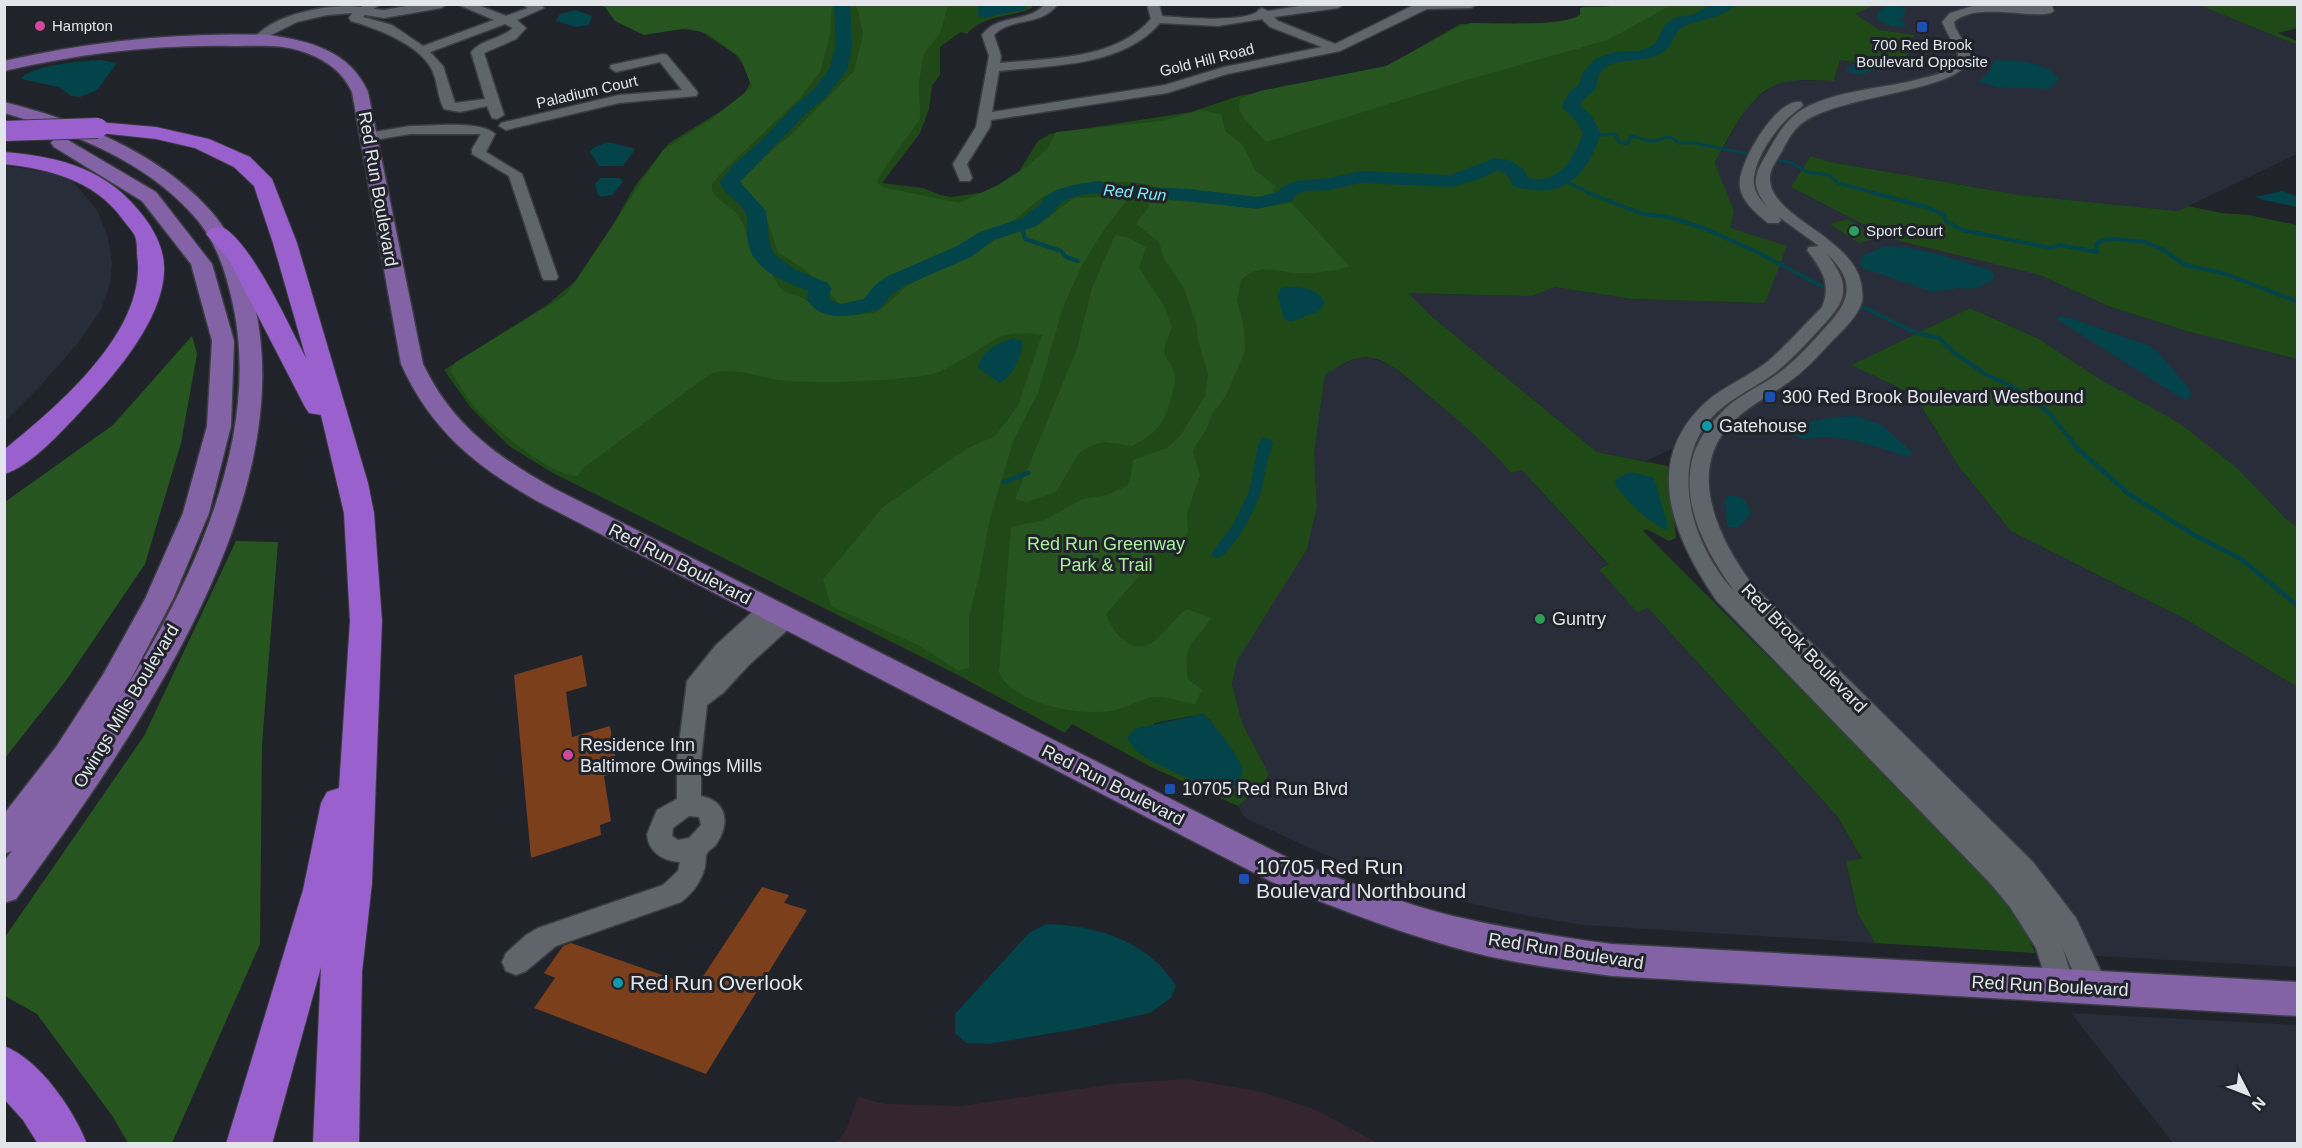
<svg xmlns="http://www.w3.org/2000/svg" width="2302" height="1148" font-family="Helvetica,sans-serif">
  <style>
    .built { fill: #282d39 }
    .industrial { fill: #35252f }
    .green { fill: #204918; fill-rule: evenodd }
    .forest { fill: #27551f }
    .water { fill: #03434a }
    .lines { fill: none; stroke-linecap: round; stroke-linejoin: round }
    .stream-far2 { stroke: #03434a; stroke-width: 3 }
    .stream-far1 { stroke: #03434a; stroke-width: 4 }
    .stream { stroke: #03434a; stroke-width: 4.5 }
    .river { fill: #03434a; fill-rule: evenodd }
    .building { fill: #7c3f1b }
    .minor-casing { stroke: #3a3d41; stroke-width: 3 }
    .major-casing { stroke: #3a3d41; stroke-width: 3 }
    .highway-casing { stroke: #3a3d41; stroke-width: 2 }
    .minor { fill: #60646b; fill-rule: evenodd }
    .major { fill: #8362a6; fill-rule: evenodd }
    .highway { fill: #9a61ce; fill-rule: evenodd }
    .highway-bridge-casing { stroke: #3a3d41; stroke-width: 22; stroke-linecap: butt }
    .highway-bridge { stroke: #9a61ce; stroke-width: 20 }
    .hotel-dot { fill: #d1479c; stroke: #20232a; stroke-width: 2 }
    .transit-dot { fill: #1a4fb4; stroke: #20232a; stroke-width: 2 }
    .leisure-dot { fill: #2e9e5b; stroke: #20232a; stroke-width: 2 }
    .culture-dot { fill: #0f9aa8; stroke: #20232a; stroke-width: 2 }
    .labels { text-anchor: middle; stroke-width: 6; stroke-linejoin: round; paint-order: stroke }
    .far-poi-label { font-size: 15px; fill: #e2e5e9; stroke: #20232a; text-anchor: start }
    .far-street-label { font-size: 15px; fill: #e2e5e9; stroke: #20232a }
    .far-water-label { font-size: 16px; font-style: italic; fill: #7fecfb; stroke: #20232a }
    .street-label { font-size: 18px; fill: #e2e5e9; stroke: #20232a }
    .poi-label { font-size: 18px; fill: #e2e5e9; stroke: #20232a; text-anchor: start }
    .park-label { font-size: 18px; fill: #aaee9d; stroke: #20232a }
    .near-poi-label { font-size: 21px; fill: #e2e5e9; stroke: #20232a; text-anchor: start }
  </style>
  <rect width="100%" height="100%" fill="#20232a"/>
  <g class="built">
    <polygon points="1875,4 2199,5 2297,45 2297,154 2178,211 2020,195 1830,162 1811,156 2040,275 2108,306 2186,331 2297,359 2297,527 2101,380 2039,339 1970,308 1851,365 1914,395 1960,468 2011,531 2187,620 2297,687 2297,967 2063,954 1735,591 1702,540 1689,490 1692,461 1679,446 1645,461 1597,452 1431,316 1407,293 1530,296 1555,287 1632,299 1765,303 1730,228 1715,164 1716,160 1750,102 1774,85 1789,80 1834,81 1840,60 1891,68 1893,64 1906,58 1907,53 1904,44 1914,35 1880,30 1854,14"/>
    <polygon points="5,166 51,172 66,177 75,184 97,210 108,237 112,262 110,285 101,310 78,343 39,387 5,421"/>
    <polygon points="1357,358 1371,358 1391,365 1470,429 1511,473 1522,470 1609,566 1600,569 1637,611 1648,608 1837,816 1862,860 1846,861 1858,914 1875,943 1583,925 1513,913 1440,896 1390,881 1314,850 1245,818 1238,806 1260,788 1269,774 1242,723 1232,684 1237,661 1317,506 1314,454 1325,375 1339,365"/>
    <polygon points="2071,1013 2297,1025 2297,1143 2173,1143"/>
  </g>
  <polygon class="industrial" points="1189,1079 1262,1092 1316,1110 1378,1143 836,1143 846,1130 858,1097 885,1104 961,1106 1121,1083"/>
  <g class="green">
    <path d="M 618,5 L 1031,5 L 1032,8 C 1010,18 984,14 967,34 L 961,32 L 940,47 L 940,75 L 932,86 L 929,109 L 920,133 L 882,183 L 923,188 L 940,195 L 951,197 L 1000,190 L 1016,176 L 1038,141 L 1050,134 L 1191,112 L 1239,96 L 1382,69 L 1460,24 L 1569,23 L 1617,5 L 1875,5 L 1855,14 L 1880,30 L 1915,35 L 1905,44 L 1907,53 L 1906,58 L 1893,64 L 1892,68 L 1840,60 L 1834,81 C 1820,81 1806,79 1792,81 C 1752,84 1734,130 1716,160 L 1715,164 L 1734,211 L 1730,228 L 1787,246 L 1765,303 L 1632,299 L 1555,287 L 1531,296 L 1408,293 L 1431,316 L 1597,452 L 1668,466 L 1676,538 L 1669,541 L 1646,529 L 1643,531 L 2000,889 L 2022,922 L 2035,953 L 1875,943 L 1858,914 L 1846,861 L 1862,859 L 1837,816 L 1648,608 L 1637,612 L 1599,569 L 1609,565 L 1522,470 L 1511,473 C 1482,440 1456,418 1422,390 C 1407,378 1392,362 1372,358 C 1355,354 1339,366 1325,375 L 1314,454 L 1317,506 L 1307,549 L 1237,661 L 1232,684 L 1242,723 L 1269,774 L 1260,788 L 1238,806 L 1151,767 L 1072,724 L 1065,733 L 954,673 L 551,472 L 509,446 L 471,408 L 444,370 L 547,305 L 587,271 L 635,186 L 669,143 L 742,98 L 750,83 L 745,67 L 736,55 L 702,32 L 683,29 L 649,33 ZM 1203,714 L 1210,720 L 1242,767 L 1225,790 L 1213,787 L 1150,760 L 1154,723 Z"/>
    <polygon points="2199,5 2297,5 2297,28 2278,33 2297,41 2297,45"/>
    <polygon points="1811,156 1830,162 2020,195 2178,211 2188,206 2222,213 2249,215 2297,225 2297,359 2186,331 2108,306 2040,275 1892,239 1791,187"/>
    <polygon points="1848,219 1877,238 1859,243 1830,224"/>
    <polygon points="1970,308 2039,339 2101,380 2179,423 2236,467 2285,518 2297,527 2297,687 2187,620 2011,531 1960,468 1914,395 1851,365"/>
  </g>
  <g class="forest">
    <path d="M 1618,4 L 1671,5 L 1608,40 L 1463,81 L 1269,141 L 1266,142 L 1244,118 L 1239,109 L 1240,99 L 1260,91 L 1386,66 L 1458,27 L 1470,23 C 1494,23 1561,27 1580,15 L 1580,8 C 1592,5 1607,9 1618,4 Z"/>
    <path d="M 597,5 L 832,5 L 830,36 L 820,72 L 800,98 L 722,172 L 712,184 L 712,190 L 715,196 L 735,212 L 743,223 L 753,257 L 772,274 L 780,288 L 787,293 L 799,296 L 830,315 L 844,316 L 874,313 L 885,306 L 908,285 L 972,253 L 997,236 L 1035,227 L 1074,198 L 1114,196 L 1127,200 L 1103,231 L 1082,265 L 1063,307 L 1038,393 L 1014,439 L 990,518 L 979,576 L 969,616 L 969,668 L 958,670 L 916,644 L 831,606 L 823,579 L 883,507 L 966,449 L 995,436 L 1018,406 L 1042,335 C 991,327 991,348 950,366 C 944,370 936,374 929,375 C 885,381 831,384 787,381 C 760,379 736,365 710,374 L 582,469 L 578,476 C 549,475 493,427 473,405 C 464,394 457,381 450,370 L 456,362 L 566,295 L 663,150 L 710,120 L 752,87 L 740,57 L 708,34 L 687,28 L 644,35 L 615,21 L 605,7 Z"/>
    <path d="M 948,5 L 940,34 L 928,48 L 923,57 L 919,82 L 920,119 L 879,176 L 877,182 L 882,187 L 959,203 L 998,185 L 1029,165 L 1047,149 L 1056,132 L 1162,121 L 1201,110 L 1221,114 L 1225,131 L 1243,145 L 1255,170 L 1275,186 L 1271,198 L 1165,191 C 1137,174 1067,183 1040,199 C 1028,207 1017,221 1003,227 C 961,245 920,266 878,284 L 867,303 L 854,306 L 840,304 L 809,273 L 778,252 L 763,208 L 749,197 L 740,181 L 741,175 L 790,136 L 854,71 L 863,34 L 858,10 L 855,5 Z"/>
    <path d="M 1160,199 L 1257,208 L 1292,203 L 1349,266 C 1338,271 1310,274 1298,273 C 1276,272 1260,262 1241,280 L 1237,300 L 1243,322 L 1245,351 L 1226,396 L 1212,414 L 1207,428 L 1194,448 L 1193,453 L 1200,475 L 1187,513 L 1188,532 L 1185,537 L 1160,548 L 1149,565 L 1106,614 C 1112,628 1118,639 1132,645 C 1156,654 1170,619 1187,609 L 1211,618 C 1193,647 1182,642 1188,679 L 1202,690 L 1195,704 C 1182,702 1167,696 1154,697 C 1139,699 1125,709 1110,711 C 1079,716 1012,704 999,672 L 1011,527 L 1044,520 L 1083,499 L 1107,495 L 1127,486 L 1130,481 L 1133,460 L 1167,448 L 1181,435 L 1205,396 L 1208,375 L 1198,340 L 1197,326 L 1184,288 L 1164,259 L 1159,242 L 1136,224 L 1148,208 L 1149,202 Z"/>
    <path d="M 1115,235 L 1127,237 L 1146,247 L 1139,268 L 1163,304 L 1172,328 C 1154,365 1173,352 1175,380 C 1175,385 1173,392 1171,398 C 1164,425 1157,433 1132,446 L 1104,442 L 1090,446 L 1079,453 L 1056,492 L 1027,502 L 1015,499 L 1077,349 L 1092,288 Z"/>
    <polygon points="192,336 197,354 181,443 145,564 65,682 5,758 5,502 113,425"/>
    <polygon points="236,541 278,542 262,744 260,944 172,1143 128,1143 113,1117 37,1014 5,996 5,937 144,736"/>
  </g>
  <g class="water">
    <polygon points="1025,5 1027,8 1023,10 984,18 978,16 978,5"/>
    <polygon points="1891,5 1903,7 1906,10 1901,20 1907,27 1890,26 1876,19 1881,9"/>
    <polygon points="576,10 592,16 589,25 576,27 556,21 560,14"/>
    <path d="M 100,60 L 117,63 L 97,90 L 80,97 L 71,96 L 59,87 L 21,79 C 30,65 83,61 100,60 Z"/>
    <path d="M 1994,60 C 2015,61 2046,60 2059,79 L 2050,89 L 1997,87 L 1978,82 L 1990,72 Z"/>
    <polygon points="1857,62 1882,67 1861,75 1847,72 1847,69"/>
    <polygon points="607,142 633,148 634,151 623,166 599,166 590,152 593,148"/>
    <polygon points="600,178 621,178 623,182 612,195 601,197 598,195 595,184"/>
    <polygon points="2282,191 2297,196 2297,207 2263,200 2256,197"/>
    <path d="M 1885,246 C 1920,246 1955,260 1987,269 L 1995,274 L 1993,280 L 1974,289 L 1959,288 L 1933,292 L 1862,268 L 1860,263 L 1862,256 Z"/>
    <path d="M 1287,287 C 1301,286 1319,289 1325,303 L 1319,311 L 1291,322 L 1284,319 L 1278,297 L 1280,289 Z"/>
    <polygon points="2057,316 2070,318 2150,346 2157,351 2190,390 2190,397 2186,400 2180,397 2058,320"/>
    <path d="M 1013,338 L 1022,341 C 1023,355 1013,376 1000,383 L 978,368 C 982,350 997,344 1013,338 Z"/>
    <path d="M 1855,416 L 1882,425 L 1913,453 L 1909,457 C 1882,449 1856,438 1827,437 C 1813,437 1799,443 1788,432 C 1807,419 1832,417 1855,416 Z"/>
    <path d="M 1264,438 L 1270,439 L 1273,444 C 1266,460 1265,477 1260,494 C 1256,508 1232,555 1217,558 L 1212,556 L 1212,552 L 1233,525 L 1249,492 L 1259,442 Z"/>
    <path d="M 1631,472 L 1654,478 L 1668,525 L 1666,530 C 1645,519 1628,503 1615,484 L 1616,479 Z"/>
    <path d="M 1729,495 C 1742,495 1750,503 1750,515 L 1738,528 L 1729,527 L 1727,524 L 1725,500 Z"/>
    <path d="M 1203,714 C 1212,721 1241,758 1242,769 C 1243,779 1236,787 1227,789 C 1215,792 1162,767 1150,760 C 1140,755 1133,748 1127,739 L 1134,729 Z"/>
    <path d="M 1046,924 C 1095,925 1149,941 1176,986 L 1171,998 L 1150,1013 L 1082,1028 L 989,1044 L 966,1043 L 955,1033 L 955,1014 L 1029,933 Z"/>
  </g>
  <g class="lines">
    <g class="stream-far2">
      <path d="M 1591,136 L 1615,134 L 1619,142 L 1627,144 L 1631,136 C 1638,137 1644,141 1651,141 C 1664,143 1664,129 1678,143 L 1695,143 L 1792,163 L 1807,172 L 1829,175 L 1838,183 L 1879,194"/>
      <polyline points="1562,180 1592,194"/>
    </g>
    <g class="stream-far1">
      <polyline points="1588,193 1643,214 1669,217 1706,229 1755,251 1831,291"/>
      <polyline points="1874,193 1929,208 1944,215 1946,221 1962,230 2051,248 2060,245 2097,252 2096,244 2103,240 2115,239 2145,242 2164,250 2185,265 2223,273 2298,302"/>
      <polyline points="1021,225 1025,239 1061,251 1066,257 1078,261"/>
      <polyline points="1857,304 1916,333 1939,338 1953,352 1987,375 2013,387 2036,402 2050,414 2071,440"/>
    </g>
    <g class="stream">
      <polyline points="2070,439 2078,449 2129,494 2194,535 2241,559 2298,606"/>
      <polyline points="1004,482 1028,473"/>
    </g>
    <path class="river" d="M 834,4 L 850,4 L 852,44 L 848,69 L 827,96 L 805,115 L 740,182 L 766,211 L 769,240 L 774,254 L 794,269 L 828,283 L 831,288 L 829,299 L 840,304 L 864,299 L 875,285 L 888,276 L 955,247 L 980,232 L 1022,218 L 1039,205 L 1046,196 L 1056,190 L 1078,184 L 1099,181 L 1129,186 L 1189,189 L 1257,197 L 1278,192 L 1282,187 L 1296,181 L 1330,178 L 1360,171 L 1451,175 L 1495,158 L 1509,160 L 1523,169 L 1528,178 C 1559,186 1574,158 1583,133 L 1576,121 L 1562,107 L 1568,94 L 1579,84 L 1582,74 L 1595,59 L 1615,52 L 1640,51 L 1651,46 L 1657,41 L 1664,26 L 1674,18 L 1695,14 L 1713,4 L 1736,4 C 1723,18 1702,19 1685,26 C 1673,30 1674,46 1662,53 C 1643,65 1611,54 1599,75 C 1596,80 1598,85 1595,89 C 1590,96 1583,97 1580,106 L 1590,114 L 1601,133 C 1585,180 1563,200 1513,186 L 1508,176 L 1498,170 L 1480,179 L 1452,187 L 1360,183 L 1330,190 L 1306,191 L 1296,195 L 1292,201 L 1257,209 L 1189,201 L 1129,198 L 1099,193 L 1086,194 L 1070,198 L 1060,204 L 1053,213 L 1036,226 L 994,240 L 971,257 L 904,286 L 891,295 L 880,309 C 855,315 824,325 807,300 L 808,291 C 784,281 755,272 748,243 C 746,234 749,223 746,215 C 743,202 724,196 720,182 L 733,165 L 758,144 L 793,107 L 815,88 L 830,68 L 836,44 Z"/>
  </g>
  <g class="building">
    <polygon points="582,655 587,686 566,692 572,737 610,726 618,772 604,776 611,821 600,825 601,835 531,858 514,675"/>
    <polygon points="762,887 789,895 784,903 807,910 706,1074 534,1008 555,978 544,973 563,946 571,943 696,987"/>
  </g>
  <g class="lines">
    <defs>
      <g id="minor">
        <path d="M 365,4 L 380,4 L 374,9 L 384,10 L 418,4 L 447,4 L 441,8 L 384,18 L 365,15 L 363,17 L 392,25 L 423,46 L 494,20 L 457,4 L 475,4 L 506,16 L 528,8 L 523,4 L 540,4 L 544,8 L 517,20 L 526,28 L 516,39 L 484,53 L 504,115 L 497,119 L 492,118 L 487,106 L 460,112 L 444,109 C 437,97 438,80 431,68 C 418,44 376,28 351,21 L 349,18 L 352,13 L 327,15 L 297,22 L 263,39 L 257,35 C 278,13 332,3 361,7 ZM 505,24 L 513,28 C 501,39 482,39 471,52 L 485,99 L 455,103 L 443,66 L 430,52 Z"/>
        <path d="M 1045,4 L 1058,4 C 1039,28 1012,16 994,35 L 1001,56 L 1000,63 C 1051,58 1115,60 1151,19 L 1147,4 L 1159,4 L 1162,16 C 1183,18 1237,22 1255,13 C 1257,12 1259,9 1262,8 L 1268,11 L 1311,4 L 1344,4 L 1338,8 L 1274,17 L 1278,21 L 1335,44 L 1416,4 L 1477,4 L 1471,8 L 1427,9 L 1340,51 L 1227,74 L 1167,93 L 991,120 L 990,127 L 967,164 L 972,178 L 970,181 L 960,181 L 953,164 L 976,127 L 989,56 L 982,35 C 998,13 1028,24 1045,4 ZM 1262,19 L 1270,27 L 1322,47 L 1224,67 L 1165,85 L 992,112 L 999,71 C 1053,65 1122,67 1160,23 L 1218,26 Z"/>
        <path d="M 1979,4 L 2051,4 L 2054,11 C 2041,22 1977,0 1954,22 L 1955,27 L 1970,54 C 1971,95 1825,92 1795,130 C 1789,137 1785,145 1781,153 C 1777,160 1770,169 1770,177 C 1767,216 1852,236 1861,283 C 1862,291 1864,297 1861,305 C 1855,319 1843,330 1833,340 C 1819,355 1806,370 1790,381 C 1773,394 1754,403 1738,417 C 1683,465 1716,535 1752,584 L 2033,862 L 2076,918 L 2105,980 L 2109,989 L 2105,998 L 2095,1002 L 2085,998 L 2063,949 L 2075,987 L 2071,996 L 2061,1000 L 2051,996 L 2036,948 L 2010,907 L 1990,883 L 1716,600 C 1674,538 1640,462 1706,402 C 1724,386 1748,377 1767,362 C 1787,345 1804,325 1822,307 C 1832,283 1821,269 1807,250 L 1809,247 L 1819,246 L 1779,217 L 1781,220 L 1778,223 L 1768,223 C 1757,214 1742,202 1740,187 C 1736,166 1777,96 1801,102 L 1803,105 C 1798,111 1790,115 1785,121 C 1772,134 1752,164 1754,184 C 1755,194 1762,201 1768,208 C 1752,187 1752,178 1766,155 C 1776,137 1785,120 1803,109 C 1838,89 1885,89 1923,78 C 1932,76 1945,73 1953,66 C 1956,63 1958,59 1958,54 L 1942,22 L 1950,13 ZM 1827,254 C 1859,284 1848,304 1822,331 C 1808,347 1793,363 1776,375 C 1757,388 1735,397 1720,414 C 1707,427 1696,443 1692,460 C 1681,508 1708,554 1734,591 C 1715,571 1700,543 1693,516 C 1686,488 1686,457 1701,432 C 1718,403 1749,392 1775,373 C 1790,361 1804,346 1817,332 C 1844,303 1855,290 1827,254 Z"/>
        <polygon points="663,54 667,55 696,90 698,93 696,96 619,103 506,130 499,126 501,123 619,95 682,90 660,62 616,72 610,68 611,65"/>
        <path d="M 410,126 C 432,126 481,120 495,134 L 486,152 L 522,174 L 558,277 L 556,280 L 544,280 L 542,277 L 509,176 L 472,154 L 472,149 L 481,134 L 410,134 L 368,141 L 361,137 L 368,133 Z"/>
        <path d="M 769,602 L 777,604 L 779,612 L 786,610 L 794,612 L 797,618 L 794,624 L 749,665 L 723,693 L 707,705 L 701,760 L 701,796 C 727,801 730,823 717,843 C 715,847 710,849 707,853 C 705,857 706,863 705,867 C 701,882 693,893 681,902 L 556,946 L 526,971 L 516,975 L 506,971 L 502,962 L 506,953 L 526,935 L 538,928 L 663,885 L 678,871 L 680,862 C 663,861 648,852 647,834 L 657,810 L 677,799 L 677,760 L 687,681 L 716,645 L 761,604 ZM 689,816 L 699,817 L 701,825 L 689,838 L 678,840 L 672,836 L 673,828 Z"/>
      </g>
      <g id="major">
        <path d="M 269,35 C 310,41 350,51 368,92 L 423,364 C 452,425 497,457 555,489 L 1296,862 C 1347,881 1399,903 1453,916 C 1505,928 1558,937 1612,944 L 2298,982 L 2298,1016 L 1612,976 C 1558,969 1502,962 1449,946 C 1389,929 1331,906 1272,882 L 537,501 C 475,466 431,430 401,364 L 352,92 C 342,71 326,60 304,52 C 281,44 260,46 236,46 C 158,44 81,53 4,71 L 4,61 C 91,41 180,32 269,35 Z"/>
        <path d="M 4,102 C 76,120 156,151 207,207 C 231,232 243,262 252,295 C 307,496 129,745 16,899 L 4,903 L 4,861 L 12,851 L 4,854 L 4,814 L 56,747 L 104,673 L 145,599 L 183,513 L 207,426 L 212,341 L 191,264 L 142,201 L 54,147 L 51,143 L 54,139 L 66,139 L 156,192 L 212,264 L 234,341 L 231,426 L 209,513 L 173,599 L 125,690 L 99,730 C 179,610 268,444 231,296 C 224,266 214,238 193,215 C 145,161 73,133 4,113 Z"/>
      </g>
      <g id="highway">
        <path d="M 98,122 L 156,127 L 209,139 L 250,157 L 272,179 L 297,243 L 368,483 L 374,513 L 382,621 L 372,883 L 362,972 L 359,1144 L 313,1144 L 321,967 L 272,1144 L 226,1144 L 303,890 L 321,803 L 327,792 L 339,788 L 350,621 L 344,513 L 321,415 L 309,413 L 305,407 L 229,260 L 206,234 L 210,229 C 216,227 222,226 227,230 C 256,252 288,324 306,358 L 273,243 L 254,186 L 234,167 L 195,148 L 156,139 L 91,132 L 88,128 L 91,124 Z"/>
        <path d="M 4,152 C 62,157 108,169 144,217 C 156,233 165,251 164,272 C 162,321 114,376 81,411 C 63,430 29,468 4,474 L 4,450 C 58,406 149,330 137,254 C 137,248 137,241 135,236 C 132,230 125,223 121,217 C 93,180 49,169 4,164 Z"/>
        <path d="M 4,1046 C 40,1060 73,1109 87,1144 L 38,1144 L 23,1120 L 4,1099 Z"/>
      </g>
    </defs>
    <use href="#minor" class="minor-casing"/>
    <use href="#major" class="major-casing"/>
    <use href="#highway" class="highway-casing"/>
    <use href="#minor" class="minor"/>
    <use href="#major" class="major"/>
    <use href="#highway" class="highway"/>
    <defs>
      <polyline id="highway-bridge" points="4,131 98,128"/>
    </defs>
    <use href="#highway-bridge" class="highway-bridge-casing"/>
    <use href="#highway-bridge" class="highway-bridge"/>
  </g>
  <g class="hotel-dot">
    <circle cx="40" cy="26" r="6"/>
    <circle cx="568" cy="755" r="6"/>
  </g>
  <g class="transit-dot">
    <rect x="1916" y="21" width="12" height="12" rx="3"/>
    <rect x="1764" y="391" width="12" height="12" rx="3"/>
    <rect x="1164" y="783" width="12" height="12" rx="3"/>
    <rect x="1238" y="873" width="12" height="12" rx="3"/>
  </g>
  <g class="leisure-dot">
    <circle cx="1854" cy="231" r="6"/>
    <circle cx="1540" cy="619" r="6"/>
  </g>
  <g class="culture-dot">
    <circle cx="1707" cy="426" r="6"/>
    <circle cx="618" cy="983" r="6"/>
  </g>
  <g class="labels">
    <g class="far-poi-label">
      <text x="52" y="31">Hampton</text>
      <text x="1922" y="50" text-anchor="middle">700 Red Brook<tspan x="1922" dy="17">Boulevard Opposite</tspan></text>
      <text x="1866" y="236">Sport Court</text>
    </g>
    <g class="far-street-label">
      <text transform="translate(1207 60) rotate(-14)" y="5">Gold Hill Road</text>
      <text transform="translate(587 92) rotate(-13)" y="5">Paladium Court</text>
    </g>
    <g class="far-water-label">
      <text transform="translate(1135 192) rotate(5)" y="6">Red Run</text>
    </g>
    <g class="street-label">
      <text transform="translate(378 189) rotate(80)" y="6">Red Run Boulevard</text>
      <text transform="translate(680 564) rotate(27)" y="6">Red Run Boulevard</text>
      <text transform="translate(1804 648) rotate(46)" y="6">Red Brook Boulevard</text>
      <text transform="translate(126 706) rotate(-59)" y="6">Owings Mills Boulevard</text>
      <text transform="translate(1113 785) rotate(27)" y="6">Red Run Boulevard</text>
      <text transform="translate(1566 951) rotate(9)" y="6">Red Run Boulevard</text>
      <text transform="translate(2050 986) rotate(3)" y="6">Red Run Boulevard</text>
    </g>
    <g class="poi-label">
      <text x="1782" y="403">300 Red Brook Boulevard Westbound</text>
      <text x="1719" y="432">Gatehouse</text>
      <text x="1552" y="625">Guntry</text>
      <text x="580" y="751">Residence Inn<tspan x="580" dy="21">Baltimore Owings Mills</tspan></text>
      <text x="1182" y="795">10705 Red Run Blvd</text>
    </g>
    <g class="park-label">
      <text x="1106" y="550">Red Run Greenway<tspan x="1106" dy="21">Park &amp; Trail</tspan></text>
    </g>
    <g class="near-poi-label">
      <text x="1256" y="874">10705 Red Run<tspan x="1256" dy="24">Boulevard Northbound</tspan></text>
      <text x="630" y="990">Red Run Overlook</text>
    </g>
  </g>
  <rect width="2302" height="1148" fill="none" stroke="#e2e5e9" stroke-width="12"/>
  <g transform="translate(2248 1094) rotate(132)" stroke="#20232a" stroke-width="4.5" paint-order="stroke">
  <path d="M0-4.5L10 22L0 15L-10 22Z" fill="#e2e5e9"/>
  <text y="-9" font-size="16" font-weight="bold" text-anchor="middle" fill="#e2e5e9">N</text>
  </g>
</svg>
